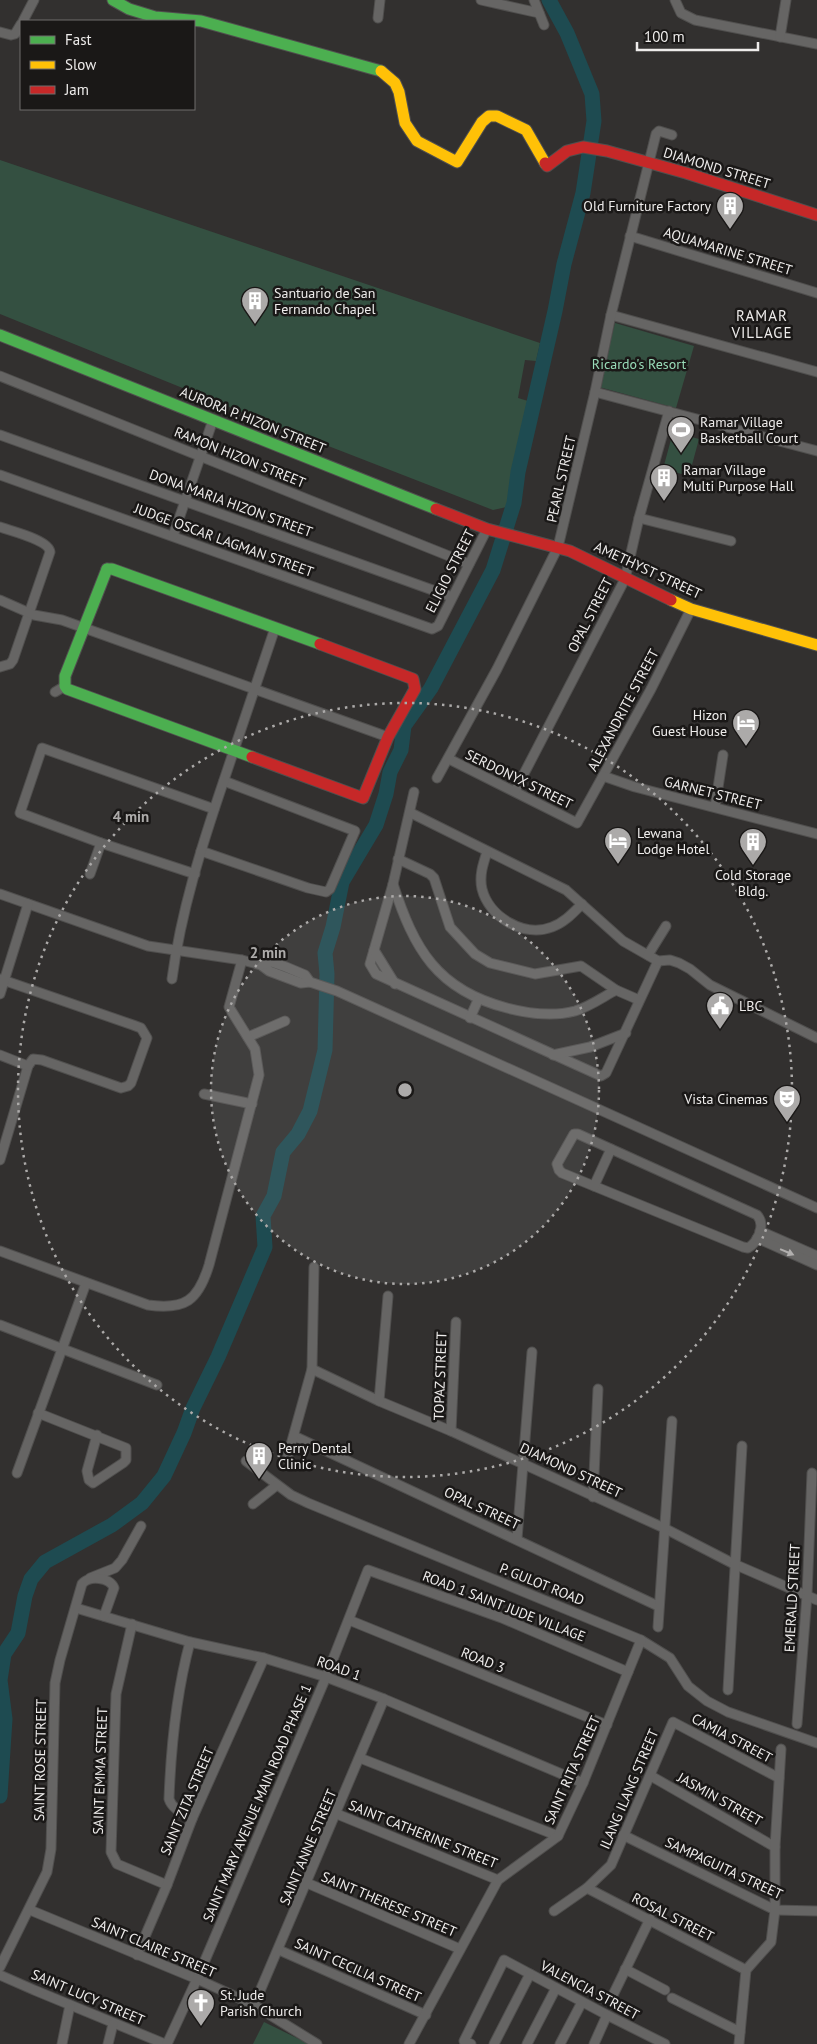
<svg xmlns="http://www.w3.org/2000/svg" width="817" height="2044" font-family="'PT Sans',sans-serif">
  <style>
    .green { fill: #345041 }
    .lines { fill: none; stroke-linecap: round; stroke-linejoin: round }
    .river { stroke: #1e4b51; stroke-width: 15 }
    .street-casing { stroke: #504f4e; stroke-width: 11 }
    .fast-casing { stroke: #504f4e; stroke-width: 13 }
    .slow-casing { stroke: #504f4e; stroke-width: 13 }
    .jam-casing { stroke: #504f4e; stroke-width: 13 }
    .street { stroke: #666564; stroke-width: 9 }
    .fast { stroke: #4caf50; stroke-width: 11 }
    .slow { stroke: #ffc107; stroke-width: 11 }
    .jam { stroke: #c62828; stroke-width: 11 }
    .oneway { fill: #b1afae }
    .ring { fill: none; stroke: #acaaa9; stroke-width: 2.5; stroke-dasharray: 2.5 5 }
    .labels { text-anchor: middle; stroke-width: 5; stroke-linejoin: round; paint-order: stroke }
    .street-label { font-size: 14px; fill: #eeeceb; stroke: #1a1817 }
    .poi-label { font-size: 14px; fill: #eeeceb; stroke: #1a1817; text-anchor: start }
    .park-label { font-size: 14px; fill: #98dbb8; stroke: #1a1817 }
    .neighbourhood-label { font-size: 15px; letter-spacing: 1px; fill: #eeeceb; stroke: #1a1817 }
    .centre { fill: #acaaa9; stroke: #1a1817; stroke-width: 2.5 }
    .ring-label { font-size: 15px; text-anchor: middle; font-weight: bold; fill: #acaaa9; stroke: #1a1817; stroke-width: 5; stroke-linejoin: round; paint-order: stroke }
  </style>
  <rect width="100%" height="100%" fill="#32302f"/>
  <g class="green">
    <polygon points="0,160 540,343 536,361 525,360 518,398 528,401 511,506 493,510 264,421 0,314"/>
    <polygon points="615,323 694,346 676,408 599,387"/>
    <polygon points="673,432 699,439 689,476 663,469"/>
    <polygon points="264,2022 309,2044 253,2044"/>
  </g>
  <g class="lines">
    <polyline class="river" points="0,1796 5,1719 0,1680 4,1654 18,1633 25,1596 31,1579 45,1562 112,1525 142,1503 164,1476 184,1433 193,1408 218,1357 265,1247 263,1216 274,1196 283,1152 298,1134 310,1111 325,1050 327,974 325,953 333,927 342,882 376,825 386,794 390,772 401,750 404,726 431,688 493,570 514,503 518,472 555,311 564,264 583,193 594,121 592,94 567,33 549,0"/>
    <defs>
      <g id="street">
        <polyline points="481,0 539,13"/>
        <polyline points="534,0 544,25"/>
        <polyline points="675,0 681,13 695,20 817,44"/>
        <polyline points="378,18 380,0"/>
        <polyline points="23,21 34,0"/>
        <polyline points="0,32 11,35 15,34 21,24"/>
        <polyline points="780,37 786,0"/>
        <polyline points="630,236 817,293"/>
        <polyline points="611,315 817,372"/>
        <polyline points="0,376 469,564"/>
        <polyline points="595,392 817,451"/>
        <polyline points="0,435 452,597"/>
        <polyline points="0,475 432,629 438,626 487,529"/>
        <polyline points="639,518 731,541"/>
        <path d="M 0,527 C 11,531 49,540 50,552 L 13,660 L 10,664 L 0,667"/>
        <polyline points="173,536 213,420"/>
        <polyline points="0,600 34,615 62,620 388,737"/>
        <polyline points="55,692 65,686"/>
        <polyline points="449,759 577,823 651,689 691,609"/>
        <polyline points="603,776 635,787 817,834"/>
        <polyline points="437,778 497,669 558,547 595,392 611,315 656,134 659,131 672,135"/>
        <polyline points="515,791 625,579 639,518 669,411"/>
        <polyline points="414,792 393,884 370,964 376,974 601,1076 606,1073 658,961"/>
        <polyline points="715,807 723,755"/>
        <polyline points="411,813 566,890 623,941 658,961 670,960 679,963 690,969 710,985 817,1038"/>
        <polyline points="201,851 308,888 326,892 330,889 355,831 224,781"/>
        <path d="M 487,852 C 483,864 479,876 482,889 C 489,917 524,938 552,927 C 564,923 573,913 582,904"/>
        <polyline points="398,859 430,874 434,878 450,927 475,954 490,963 535,974 581,966 616,990 639,1000"/>
        <polyline points="90,874 101,843"/>
        <polyline points="195,874 101,843 20,813 42,748 214,809"/>
        <path d="M 393,884 C 414,949 437,990 507,1008 C 530,1014 552,1017 575,1011 C 589,1007 603,997 616,990"/>
        <polyline points="0,894 148,946 242,960 261,965 269,971 301,983 310,982"/>
        <polyline points="374,950 395,984"/>
        <polyline points="648,955 666,926"/>
        <polyline points="261,965 272,962 286,967 305,975 310,982 337,991 817,1208"/>
        <polyline points="0,979 133,1025 141,1028 147,1038 131,1083 128,1086 121,1088 42,1060 33,1059 28,1066 0,1160"/>
        <path d="M 172,979 C 181,911 202,845 224,780 C 241,729 258,678 275,628"/>
        <polyline points="0,994 28,904"/>
        <polyline points="470,1018 478,1000"/>
        <polyline points="248,1037 285,1021"/>
        <polyline points="0,1055 28,1066"/>
        <polyline points="553,1055 590,1047 626,1033"/>
        <polyline points="204,1094 252,1104"/>
        <path d="M 574,1134 L 578,1134 L 757,1215 C 766,1225 758,1242 748,1248 L 743,1247 L 562,1173 L 559,1170 L 557,1164 Z"/>
        <polyline points="594,1186 611,1149"/>
        <polyline points="760,1231 817,1256"/>
        <polyline points="757,1238 817,1265"/>
        <path d="M 0,1251 L 148,1305 C 185,1310 198,1301 209,1265 L 259,1075 L 255,1049 L 229,1007 L 242,960"/>
        <polyline points="0,1325 157,1385"/>
        <polyline points="312,1369 379,1401 451,1431 664,1528 734,1564 817,1600"/>
        <polyline points="379,1401 388,1296"/>
        <polyline points="38,1413 126,1448 126,1460 123,1463 93,1483 89,1480 87,1471 97,1435"/>
        <polyline points="451,1431 456,1322"/>
        <polyline points="294,1436 658,1606"/>
        <polyline points="287,1459 312,1369 314,1267"/>
        <polyline points="246,1461 291,1495 308,1503 641,1640 670,1658 688,1686 707,1701 728,1712 817,1743"/>
        <polyline points="17,1473 86,1283"/>
        <polyline points="593,1497 598,1389"/>
        <polyline points="253,1504 277,1485"/>
        <polyline points="517,1539 532,1352"/>
        <polyline points="90,1578 115,1568 122,1560 141,1526"/>
        <polyline points="76,1608 190,1642 264,1658 326,1677 384,1699 583,1783"/>
        <polyline points="349,1620 607,1725"/>
        <polyline points="132,1624 116,1694 111,1852 117,1864 167,1885"/>
        <polyline points="658,1627 672,1421"/>
        <path d="M 190,1642 C 176,1694 171,1745 169,1799 C 172,1809 184,1814 192,1819"/>
        <polyline points="728,1690 742,1446"/>
        <polyline points="797,1724 807,1595 812,1473"/>
        <polyline points="360,1758 558,1836"/>
        <polyline points="651,1776 775,1847"/>
        <polyline points="337,1814 498,1880"/>
        <polyline points="623,1835 775,1910 817,1911"/>
        <polyline points="307,1883 460,1949"/>
        <polyline points="587,1888 746,1970"/>
        <polyline points="30,1910 197,1979 254,2005 317,2044"/>
        <polyline points="554,1911 587,1888 611,1865 673,1722 779,1778"/>
        <polyline points="279,1950 426,2015"/>
        <polyline points="137,1955 167,1885 192,1819 264,1658"/>
        <path d="M 0,1967 L 47,1872 L 51,1849 L 55,1683 L 60,1660 L 82,1584 C 89,1575 110,1577 114,1588 L 104,1616"/>
        <polyline points="625,1969 665,1990"/>
        <polyline points="0,1975 34,1990 165,2044"/>
        <polyline points="613,1995 650,1919"/>
        <polyline points="672,1998 740,2032"/>
        <polyline points="254,2005 384,1699"/>
        <polyline points="62,2044 70,2005"/>
        <polyline points="108,2044 113,2024"/>
        <polyline points="167,2044 197,1979 326,1677 368,1570 502,1618 628,1672"/>
        <polyline points="409,2044 498,1880 558,1836 583,1783 641,1640"/>
        <polyline points="471,2044 464,2041 504,1960 607,2015 665,2044"/>
        <polyline points="494,2044 530,1974"/>
        <polyline points="527,2044 556,1988"/>
        <polyline points="560,2044 582,2002"/>
        <polyline points="594,2044 607,2015"/>
        <polyline points="739,2044 746,1970 771,1942 775,1910 775,1847 781,1749"/>
      </g>
      <g id="fast">
        <polyline points="113,0 129,9 155,17 201,21 381,71"/>
        <polyline points="0,335 436,509"/>
        <polyline points="107,569 112,569 320,644"/>
        <polyline points="107,569 65,676 65,686 67,689 252,757"/>
      </g>
      <g id="slow">
        <polyline points="381,71 395,83 399,92 405,123 417,141 457,162 482,122 489,116 497,116 526,130 545,163"/>
        <polyline points="671,600 691,609 817,645"/>
      </g>
      <g id="jam">
        <polyline points="545,163 547,166 567,151 583,147 607,151 686,173 817,215"/>
        <polyline points="436,509 487,529 570,551 671,600"/>
        <polyline points="252,757 363,798 388,737 415,689 413,679 320,644"/>
      </g>
    </defs>
    <use href="#street" class="street-casing"/>
    <use href="#fast" class="fast-casing"/>
    <use href="#slow" class="slow-casing"/>
    <use href="#jam" class="jam-casing"/>
    <use href="#street" class="street"/>
    <use href="#fast" class="fast"/>
    <use href="#slow" class="slow"/>
    <use href="#jam" class="jam"/>
  </g>
  <defs><path id="oneway-solid" d="M-6-.8H1V-3.2L6.5 0L1 3.2V.8H-6Z" transform="scale(1.25)"/></defs>
  <use class="oneway" href="#oneway-solid" transform="translate(787 1252) rotate(23)"/>
  <circle cx="405" cy="1090" r="194" fill="#acaaa9" fill-opacity=".12"/>
  <g class="ring">
    <circle cx="405" cy="1090" r="194"/>
    <circle cx="405" cy="1090" r="387"/>
  </g>
  <defs>
    <symbol id="building-pin" viewBox="-11 -11 22 30"><path d="M0 17L-7.5 6A9.5 9.5 0 1 1 7.5 6Z" fill="#acaaa9" stroke="#1a1817"/><path d="M-4-6H4V6H1V3H-1V6H-4ZM-2.5-4.3h1.7v1.8h-1.7ZM.8-4.3h1.7v1.8H.8ZM-2.5-1h1.7V.8h-1.7ZM.8-1h1.7V.8H.8Z" fill="#fff"/></symbol>
    <symbol id="stadium-pin" viewBox="-11 -11 22 30"><path d="M0 17L-7.5 6A9.5 9.5 0 1 1 7.5 6Z" fill="#acaaa9" stroke="#1a1817"/><path d="M0-5a6.5 5 0 1 0 0 10a6.5 5 0 1 0 0-10ZM-3.5-1.8h7v3.6h-7Z" fill="#fff"/></symbol>
    <symbol id="hotel-pin" viewBox="-11 -11 22 30"><path d="M0 17L-7.5 6A9.5 9.5 0 1 1 7.5 6Z" fill="#acaaa9" stroke="#1a1817"/><path d="M-6-4.5h1.5V1H6V5H4.5V3h-9V5H-6ZM-4 0a1.8 1.8 0 1 1 3.6 0ZM.5 0V-2.5h3Q6-2.5 6 0Z" fill="#fff"/></symbol>
    <symbol id="civic-pin" viewBox="-11 -11 22 30"><path d="M0 17L-7.5 6A9.5 9.5 0 1 1 7.5 6Z" fill="#acaaa9" stroke="#1a1817"/><path d="M-.6-6.5H3V-4.5H.6V-3L4-1V1h2V6H-6V1h2V-1L-.6-3ZM-1.2 2.5V6h2.4V2.5Z" fill="#fff"/></symbol>
    <symbol id="theatre-pin" viewBox="-11 -11 22 30"><path d="M0 17L-7.5 6A9.5 9.5 0 1 1 7.5 6Z" fill="#acaaa9" stroke="#1a1817"/><path d="M-5-5.5Q0-4 5-5.5V0Q5 5 0 6Q-5 5-5 0ZM-3.3-2.5H-1v1.5H-3.3ZM1-2.5H3.3v1.5H1ZM-2.8 1Q0 5.5 2.8 1Z" fill="#fff"/></symbol>
    <symbol id="church-pin" viewBox="-11 -11 22 30"><path d="M0 17L-7.5 6A9.5 9.5 0 1 1 7.5 6Z" fill="#acaaa9" stroke="#1a1817"/><path d="M-1.2-6h2.4v3.5h3.3v2.4h-3.3V6h-2.4V-.1h-3.3v-2.4h3.3Z" fill="#fff"/></symbol>
  </defs>
  <g fill-rule="evenodd">
    <use href="#building-pin" x="714" y="190" width="32" height="43"/>
    <use href="#building-pin" x="239" y="285" width="32" height="43"/>
    <use href="#stadium-pin" x="665" y="414" width="32" height="43"/>
    <use href="#building-pin" x="648" y="462" width="32" height="43"/>
    <use href="#hotel-pin" x="730" y="707" width="32" height="43"/>
    <use href="#hotel-pin" x="602" y="825" width="32" height="43"/>
    <use href="#building-pin" x="737" y="826" width="32" height="43"/>
    <use href="#civic-pin" x="704" y="990" width="32" height="43"/>
    <use href="#theatre-pin" x="771" y="1083" width="32" height="43"/>
    <use href="#building-pin" x="243" y="1440" width="32" height="43"/>
    <use href="#church-pin" x="185" y="1987" width="32" height="43"/>
  </g>
  <g class="labels">
    <g class="street-label">
      <text transform="translate(717 168) rotate(17)" y="5">DIAMOND STREET</text>
      <text transform="translate(728 251) rotate(17)" y="5">AQUAMARINE STREET</text>
      <text transform="translate(253 420) rotate(22)" y="5">AURORA P. HIZON STREET</text>
      <text transform="translate(240 457) rotate(22)" y="5">RAMON HIZON STREET</text>
      <text transform="translate(561 479) rotate(-77)" y="5">PEARL STREET</text>
      <text transform="translate(231 503) rotate(20)" y="5">DONA MARIA HIZON STREET</text>
      <text transform="translate(224 540) rotate(20)" y="5">JUDGE OSCAR LAGMAN STREET</text>
      <text transform="translate(648 570) rotate(25)" y="5">AMETHYST STREET</text>
      <text transform="translate(450 571) rotate(-63)" y="5">ELIGIO STREET</text>
      <text transform="translate(590 615) rotate(-63)" y="5">OPAL STREET</text>
      <text transform="translate(623 710) rotate(-62)" y="5">ALEXANDRITE STREET</text>
      <text transform="translate(519 779) rotate(26)" y="5">SERDONYX STREET</text>
      <text transform="translate(713 793) rotate(14)" y="5">GARNET STREET</text>
      <text transform="translate(440 1376) rotate(-88)" y="5">TOPAZ STREET</text>
      <text transform="translate(571 1470) rotate(25)" y="5">DIAMOND STREET</text>
      <text transform="translate(482 1508) rotate(25)" y="5">OPAL STREET</text>
      <text transform="translate(542 1584) rotate(22)" y="5">P. GULOT ROAD</text>
      <text transform="translate(792 1598) rotate(-87)" y="5">EMERALD STREET</text>
      <text transform="translate(504 1606) rotate(21)" y="5">ROAD 1 SAINT JUDE VILLAGE</text>
      <text transform="translate(483 1660) rotate(22)" y="5">ROAD 3</text>
      <text transform="translate(339 1668) rotate(20)" y="5">ROAD 1</text>
      <text transform="translate(732 1738) rotate(28)" y="5">CAMIA STREET</text>
      <text transform="translate(40 1760) rotate(-89)" y="5">SAINT ROSE STREET</text>
      <text transform="translate(572 1770) rotate(-66)" y="5">SAINT RITA STREET</text>
      <text transform="translate(100 1771) rotate(-88)" y="5">SAINT EMMA STREET</text>
      <text transform="translate(629 1789) rotate(-67)" y="5">ILANG ILANG STREET</text>
      <text transform="translate(720 1799) rotate(29)" y="5">JASMIN STREET</text>
      <text transform="translate(187 1801) rotate(-67)" y="5">SAINT ZITA STREET</text>
      <text transform="translate(257 1803) rotate(-67)" y="5">SAINT MARY AVENUE MAIN ROAD PHASE 1</text>
      <text transform="translate(423 1834) rotate(22)" y="5">SAINT CATHERINE STREET</text>
      <text transform="translate(308 1847) rotate(-67)" y="5">SAINT ANNE STREET</text>
      <text transform="translate(724 1868) rotate(25)" y="5">SAMPAGUITA STREET</text>
      <text transform="translate(389 1904) rotate(23)" y="5">SAINT THERESE STREET</text>
      <text transform="translate(673 1917) rotate(27)" y="5">ROSAL STREET</text>
      <text transform="translate(154 1947) rotate(23)" y="5">SAINT CLAIRE STREET</text>
      <text transform="translate(358 1970) rotate(24)" y="5">SAINT CECILIA STREET</text>
      <text transform="translate(590 1990) rotate(28)" y="5">VALENCIA STREET</text>
      <text transform="translate(88 1997) rotate(23)" y="5">SAINT LUCY STREET</text>
    </g>
    <g class="poi-label">
      <text x="711" y="211" text-anchor="end">Old Furniture Factory</text>
      <text x="274" y="298">Santuario de San<tspan x="274" dy="16">Fernando Chapel</tspan></text>
      <text x="700" y="427">Ramar Village<tspan x="700" dy="16">Basketball Court</tspan></text>
      <text x="683" y="475">Ramar Village<tspan x="683" dy="16">Multi Purpose Hall</tspan></text>
      <text x="727" y="720" text-anchor="end">Hizon<tspan x="727" dy="16">Guest House</tspan></text>
      <text x="637" y="838">Lewana<tspan x="637" dy="16">Lodge Hotel</tspan></text>
      <text x="753" y="880" text-anchor="middle">Cold Storage<tspan x="753" dy="16">Bldg.</tspan></text>
      <text x="739" y="1011">LBC</text>
      <text x="768" y="1104" text-anchor="end">Vista Cinemas</text>
      <text x="278" y="1453">Perry Dental<tspan x="278" dy="16">Clinic</tspan></text>
      <text x="220" y="2000">St. Jude<tspan x="220" dy="16">Parish Church</tspan></text>
    </g>
    <g class="park-label">
      <text x="639" y="369">Ricardo's Resort</text>
    </g>
    <g class="neighbourhood-label">
      <text x="762" y="321">RAMAR<tspan x="762" dy="17">VILLAGE</tspan></text>
    </g>
  </g>
  <circle cx="405" cy="1090" r="8" class="centre"/>
  <g class="ring-label">
    <text x="131" y="822">4 min</text>
    <text x="268" y="958">2 min</text>
  </g>
  <rect x="20" y="20" width="175" height="90" fill="#1a1817" stroke="#6f6d6c"/>
  <rect x="30" y="36" width="25" height="8" fill="#4caf50" stroke="#6f6d6c"/>
  <text x="65" y="45" font-size="15" fill="#eeeceb">Fast</text>
  <rect x="30" y="61" width="25" height="8" fill="#ffc107" stroke="#6f6d6c"/>
  <text x="65" y="70" font-size="15" fill="#eeeceb">Slow</text>
  <rect x="30" y="86" width="25" height="8" fill="#c62828" stroke="#6f6d6c"/>
  <text x="65" y="95" font-size="15" fill="#eeeceb">Jam</text>
  <path d="M637 42v8h121v-8" fill="none" stroke="#eeeceb" stroke-width="2.5"/>
  <text x="644" y="42" font-size="15" fill="#eeeceb" stroke="#1a1817" stroke-width="4" paint-order="stroke">100 m</text>
</svg>
